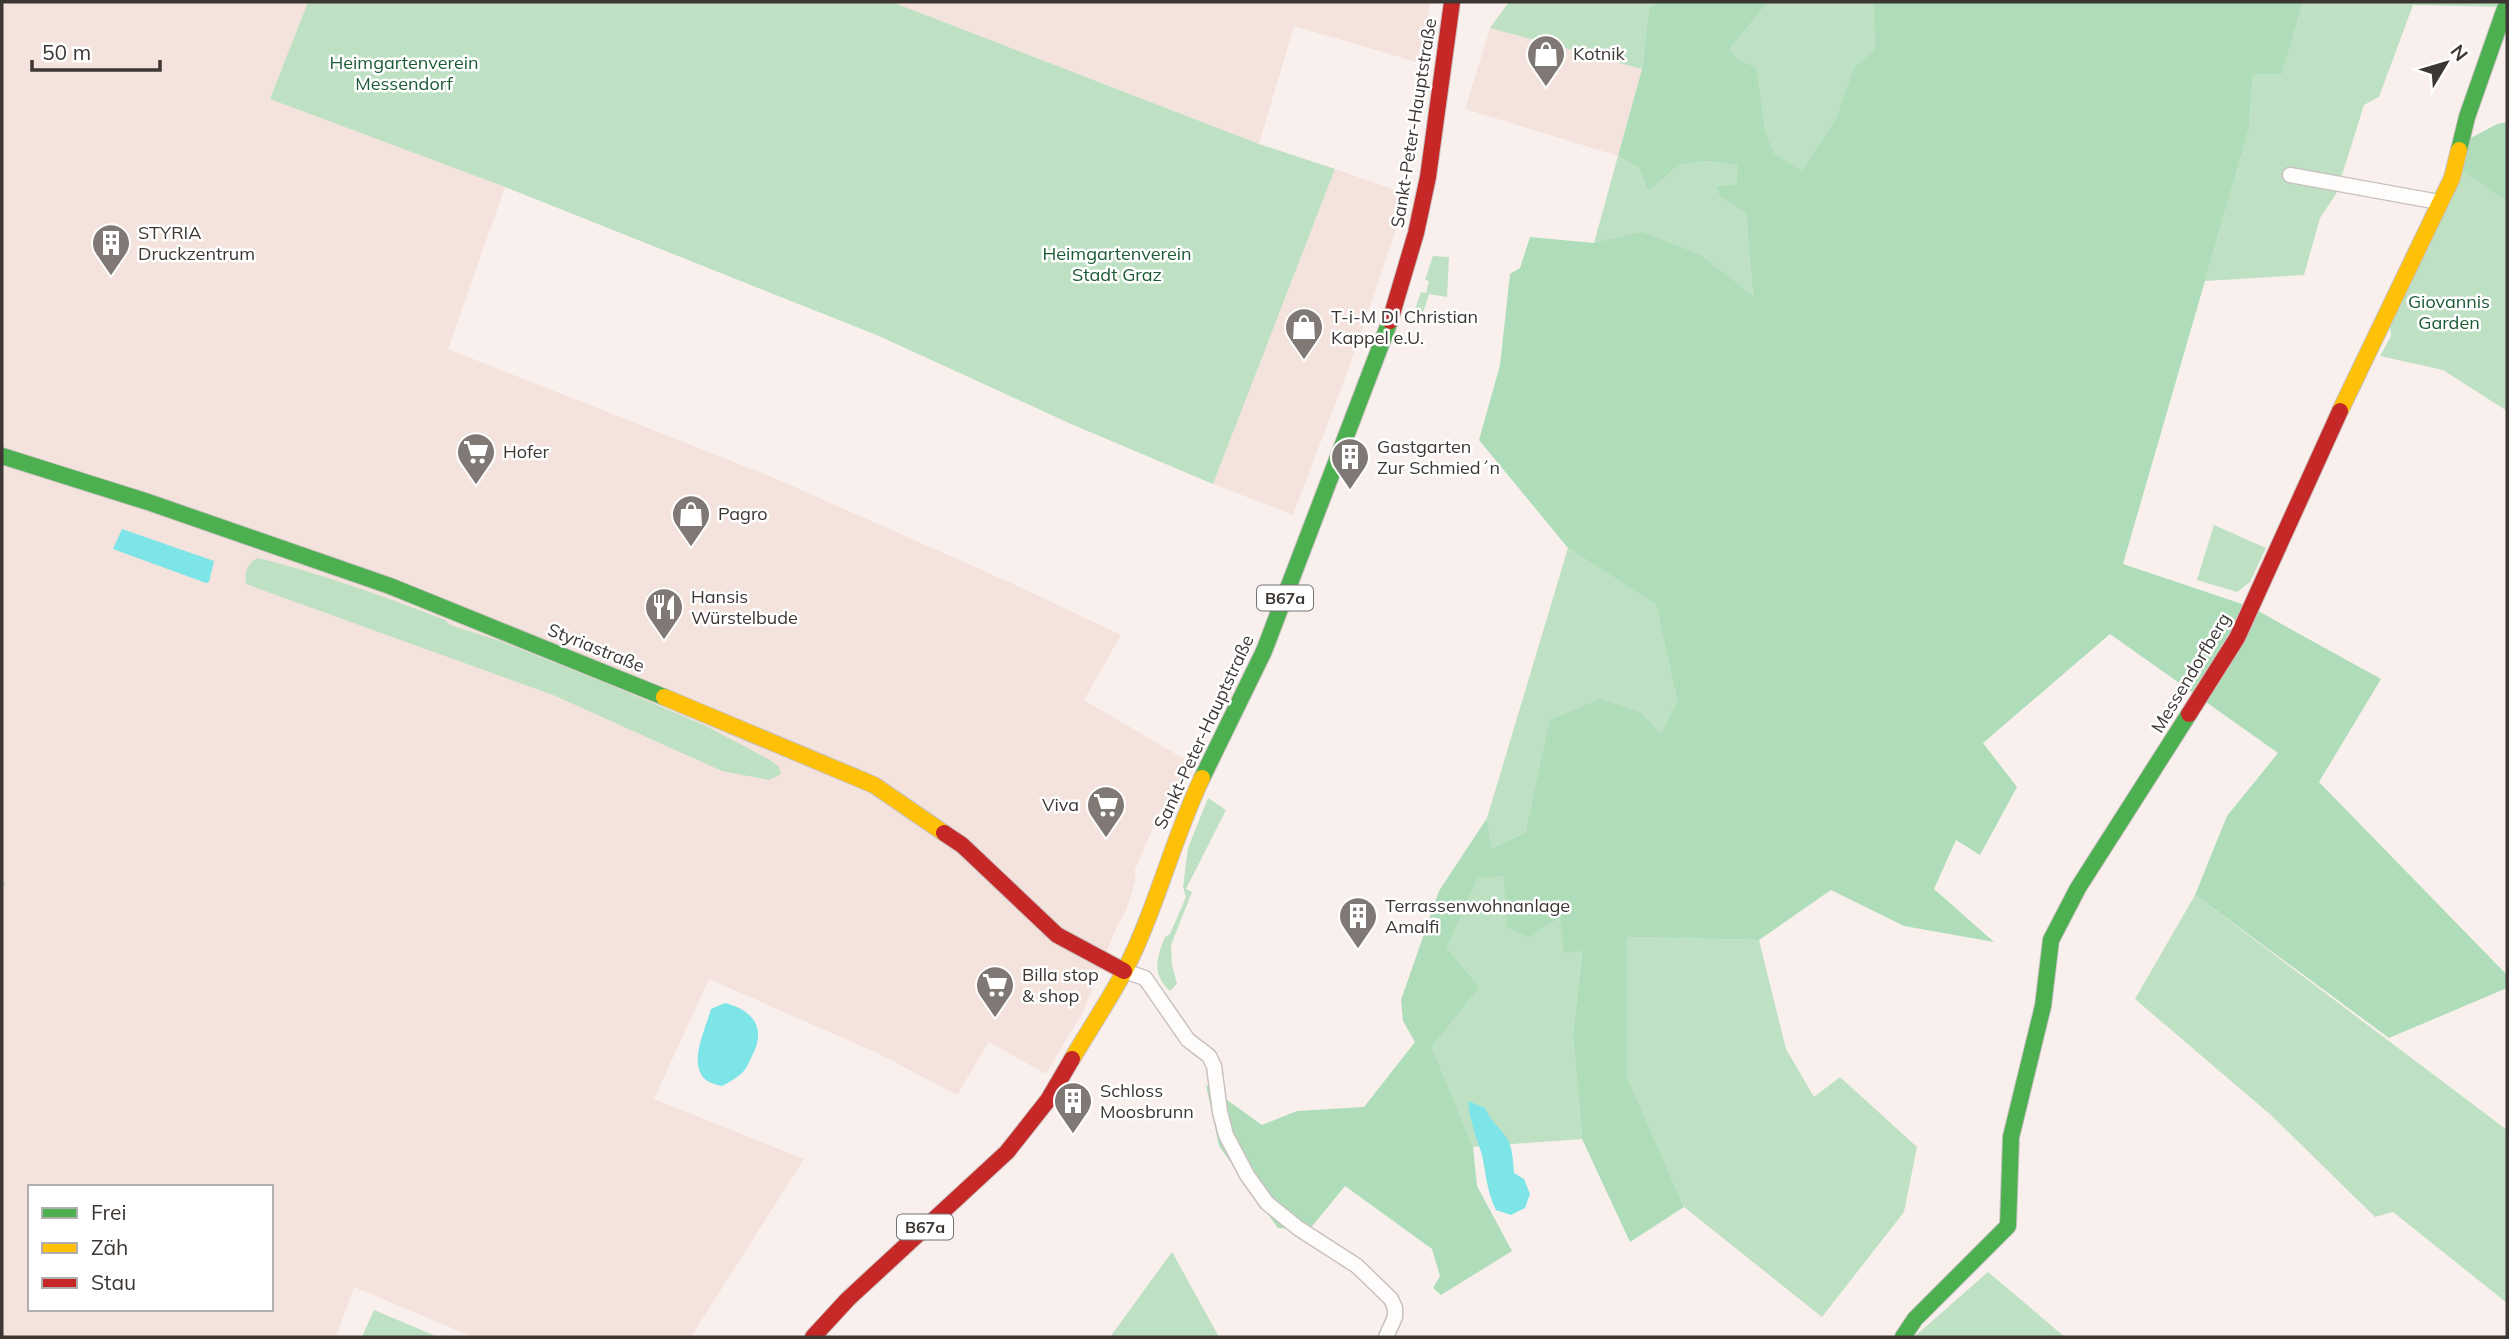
<svg xmlns="http://www.w3.org/2000/svg" width="2509" height="1339" font-family="Mulish,sans-serif">
  <style>
    .built { fill: #f4e3dd; fill-rule: evenodd }
    .green { fill: #bee0c3 }
    .forest { fill: #afddba }
    .water { fill: #7de4e7 }
    .lines { fill: none; stroke-linecap: round; stroke-linejoin: round }
    .street-casing { stroke: #c8c1bf; stroke-width: 17 }
    .fast-casing { stroke: #c8c1bf; stroke-width: 18 }
    .slow-casing { stroke: #c8c1bf; stroke-width: 18 }
    .jam-casing { stroke: #c8c1bf; stroke-width: 18 }
    .street { stroke: #fefdfc; stroke-width: 14 }
    .fast { stroke: #4caf50; stroke-width: 16 }
    .slow { stroke: #ffc107; stroke-width: 16 }
    .jam { stroke: #c62828; stroke-width: 16 }
    .rail { stroke: #dedcda; stroke-width: 5; stroke-dasharray: 3.5 7; stroke-linecap: butt }
    .labels { text-anchor: middle; stroke-width: 5; stroke-linejoin: round; paint-order: stroke }
    .shield { fill: #fff; stroke: #777371; stroke-width: 2 }
    .shield-label { font-size: 16px; font-weight: bold; fill: #3d3734 }
    .poi-label { font-size: 18px; fill: #3d3734; stroke: #fff; text-anchor: start }
    .park-label { font-size: 18px; fill: #1a5b34; stroke: #fff }
    .street-label { font-size: 18px; fill: #3d3734; stroke: #fff }
  </style>
  <rect width="100%" height="100%" fill="#f9f0ed"/>
  <g class="built">
    <path d="M 2,2 L 308,2 L 271,99 L 505,187 L 448,349 L 772,477 L 1009,582 L 1121,635 L 1084,700 L 1193,764 L 1181,785 L 1159,814 L 1135,870 L 1135,881 L 1126,911 L 1117,926 L 1084,1010 L 1046,1074 L 989,1042 L 957,1095 L 879,1054 L 709,979 L 654,1099 L 804,1159 L 691,1337 L 473,1337 L 354,1287 L 336,1337 L 2,1337 ZM 30,1187 L 271,1187 L 271,1309 L 30,1309 Z"/>
    <polygon points="892,2 1430,2 1423,64 1294,26 1259,144"/>
    <polygon points="1490,28 1642,69 1618,156 1465,109"/>
    <polygon points="1335,169 1399,191 1396,229 1350,365 1293,515 1213,484"/>
  </g>
  <g class="green">
    <polygon points="308,2 892,2 1259,144 1335,169 1213,484 1071,424 879,336 505,187 270,99"/>
    <polygon points="1509,2 1657,2 1649,9 1642,69 1490,28"/>
    <polygon points="1768,2 1873,2 1875,49 1854,69 1836,118 1802,172 1774,155 1765,130 1757,68 1739,59 1729,50"/>
    <polygon points="2303,2 2507,2 2505,7 2413,5 2379,97 2364,105 2336,194 2320,218 2304,275 2205,281 2249,129 2253,74 2282,74"/>
    <polygon points="1618,156 1639,168 1648,192 1679,165 1708,161 1738,166 1738,184 1716,186 1719,196 1746,214 1753,297 1701,255 1594,243"/>
    <polygon points="2460,169 2507,202 2507,411 2443,370 2380,356 2391,336 2388,309"/>
    <polygon points="1433,256 1449,257 1447,297 1429,294 1423,313 1413,315 1421,292 1426,293 1429,281 1425,280"/>
    <polygon points="2214,525 2266,548 2250,582 2237,592 2197,580"/>
    <polygon points="1568,548 1656,605 1677,701 1661,735 1549,721 1525,833 1492,848 1487,818"/>
    <path d="M 258,558 C 322,574 383,596 445,620 L 450,625 L 500,641 L 603,682 L 704,725 L 770,760 L 779,767 L 781,774 L 769,780 L 722,771 L 553,695 L 246,584 C 245,572 246,564 258,558 Z"/>
    <path d="M 1208,798 L 1226,810 L 1186,889 L 1192,892 L 1171,945 L 1172,965 L 1177,984 L 1170,991 C 1151,974 1157,957 1165,937 L 1170,934 L 1186,897 L 1183,887 L 1188,848 Z"/>
    <polygon points="1504,875 1561,917 1582,950 1573,1034 1582,1139 1473,1147 1432,1047 1480,987 1447,948 1478,878"/>
    <polygon points="2195,895 2507,1130 2507,1303 2393,1212 2375,1217 2272,1116 2135,999"/>
    <polygon points="1627,937 1759,940 1786,1049 1814,1097 1840,1077 1917,1147 1904,1212 1822,1317 1684,1207 1627,1076"/>
    <polygon points="1172,1252 1219,1337 1110,1337"/>
    <polygon points="1988,1272 2065,1337 1914,1337"/>
    <polygon points="374,1310 438,1337 362,1337"/>
  </g>
  <g class="forest">
    <polygon points="1657,2 1768,2 1729,50 1739,59 1757,68 1765,130 1774,154 1802,171 1836,118 1854,68 1875,49 1873,2 2303,2 2282,74 2253,74 2249,129 2123,564 2251,607 2381,679 2319,782 2507,975 2507,988 2389,1038 2195,895 2227,816 2278,753 2110,634 1983,743 2017,787 1980,855 1956,840 1934,889 1994,942 1904,926 1831,890 1759,940 1627,937 1627,1076 1684,1207 1630,1242 1582,1139 1573,1034 1582,951 1564,953 1560,917 1529,937 1507,927 1504,876 1478,878 1447,948 1480,987 1432,1047 1473,1147 1477,1186 1512,1251 1441,1295 1433,1288 1440,1276 1432,1249 1345,1186 1309,1230 1278,1228 1219,1146 1206,1085 1262,1125 1297,1111 1364,1107 1415,1042 1403,1021 1401,1000 1439,891 1487,818 1492,848 1525,833 1549,721 1600,699 1640,712 1661,734 1677,701 1656,605 1568,548 1479,440 1500,365 1510,274 1520,268 1530,237 1594,243 1642,232 1701,255 1753,296 1746,214 1719,196 1716,186 1737,184 1738,166 1708,161 1679,165 1648,192 1639,168 1618,156 1642,69 1649,9"/>
    <polygon points="2507,122 2507,202 2460,169 2469,139 2497,124"/>
  </g>
  <g class="water">
    <polygon points="122,529 214,561 209,582 206,583 113,549"/>
    <path d="M 725,1003 C 753,1010 767,1028 752,1056 C 749,1062 746,1070 741,1074 C 735,1079 728,1083 722,1086 C 717,1085 710,1083 706,1080 C 687,1064 706,1028 711,1009 Z"/>
    <path d="M 1468,1101 L 1485,1108 C 1490,1121 1501,1128 1508,1140 C 1513,1150 1513,1162 1514,1173 L 1524,1179 L 1530,1194 L 1525,1208 L 1511,1215 L 1496,1210 C 1487,1192 1486,1174 1482,1155 C 1476,1135 1470,1123 1468,1101 Z"/>
  </g>
  <g class="lines">
    <defs>
      <g id="street">
        <polyline points="2290,175 2439,202"/>
        <polyline points="1124,971 1145,978 1188,1040 1209,1056 1214,1066 1220,1112 1226,1135 1247,1175 1267,1203 1298,1228 1357,1266 1391,1299 1395,1308 1395,1317 1386,1337"/>
      </g>
      <g id="fast">
        <polyline points="2459,150 2467,117 2507,3"/>
        <polyline points="2,456 148,502 390,586 664,697"/>
        <polyline points="1202,778 1264,651 1390,321"/>
        <polyline points="1903,1337 1915,1319 2008,1226 2011,1137 2043,1006 2051,940 2078,888 2189,714"/>
      </g>
      <g id="slow">
        <polyline points="2340,411 2452,178 2459,150"/>
        <polyline points="664,697 874,785 944,833"/>
        <path d="M 1072,1059 C 1089,1030 1108,1002 1124,972 C 1156,910 1172,841 1202,778"/>
      </g>
      <g id="jam">
        <polyline points="1390,321 1416,233 1428,177 1452,2"/>
        <polyline points="2189,714 2237,638 2340,411"/>
        <polyline points="944,833 962,845 1057,935 1124,971"/>
        <polyline points="813,1337 848,1299 1007,1152 1048,1100 1072,1059"/>
      </g>
    </defs>
    <use href="#street" class="street-casing"/>
    <use href="#fast" class="fast-casing"/>
    <use href="#slow" class="slow-casing"/>
    <use href="#jam" class="jam-casing"/>
    <use href="#street" class="street"/>
    <use href="#fast" class="fast"/>
    <use href="#slow" class="slow"/>
    <use href="#jam" class="jam"/>
    <polyline class="rail" points="2,883 6,884"/>
  </g>
  <defs>
    <symbol id="shop-pin" viewBox="-11 -11 22 30"><path d="M0 17L-7.5 6A9.5 9.5 0 1 1 7.5 6Z" fill="#7f7875" stroke="#fff"/><path d="M-5-2.5h2.3a2.7 3.5 0 0 1 5.4 0H5L5.5 6h-11ZM-1.5-2.5h3a1.5 2.3 0 0 0-3 0Z" fill="#fff"/></symbol>
    <symbol id="building-pin" viewBox="-11 -11 22 30"><path d="M0 17L-7.5 6A9.5 9.5 0 1 1 7.5 6Z" fill="#7f7875" stroke="#fff"/><path d="M-4-6H4V6H1V3H-1V6H-4ZM-2.5-4.3h1.7v1.8h-1.7ZM.8-4.3h1.7v1.8H.8ZM-2.5-1h1.7V.8h-1.7ZM.8-1h1.7V.8H.8Z" fill="#fff"/></symbol>
    <symbol id="supermarket-pin" viewBox="-11 -11 22 30"><path d="M0 17L-7.5 6A9.5 9.5 0 1 1 7.5 6Z" fill="#7f7875" stroke="#fff"/><path d="M-6-5.5h2.5l.6 2H6L4.5 2H-2.5L-4.4-4H-6ZM-1.5 3.2a1.3 1.3 0 1 0 .1 0ZM3 3.2a1.3 1.3 0 1 0 .1 0Z" fill="#fff"/></symbol>
    <symbol id="restaurant-pin" viewBox="-11 -11 22 30"><path d="M0 17L-7.5 6A9.5 9.5 0 1 1 7.5 6Z" fill="#7f7875" stroke="#fff"/><path d="M-5-6h1v4h1v-4h1v4h1v-4h1v5L-1.5 .5V6h-2V.5L-5-1ZM5-6V6H3V1.5H1.5Q1.5-4 5-6Z" fill="#fff"/></symbol>
  </defs>
  <g fill-rule="evenodd">
    <use href="#shop-pin" x="1524" y="32" width="44" height="60"/>
    <use href="#building-pin" x="89" y="221" width="44" height="60"/>
    <use href="#shop-pin" x="1282" y="305" width="44" height="60"/>
    <use href="#supermarket-pin" x="454" y="430" width="44" height="60"/>
    <use href="#building-pin" x="1328" y="435" width="44" height="60"/>
    <use href="#shop-pin" x="669" y="492" width="44" height="60"/>
    <use href="#restaurant-pin" x="642" y="585" width="44" height="60"/>
    <use href="#supermarket-pin" x="1084" y="783" width="44" height="60"/>
    <use href="#building-pin" x="1336" y="894" width="44" height="60"/>
    <use href="#supermarket-pin" x="973" y="963" width="44" height="60"/>
    <use href="#building-pin" x="1051" y="1079" width="44" height="60"/>
  </g>
  <g class="labels">
    <g class="shield">
      <rect x="1257" y="585.5" width="56" height="25" rx="5"/>
      <rect x="897" y="1214.5" width="56" height="25" rx="5"/>
    </g>
    <g class="shield-label">
      <text x="1285" y="604">B67a</text>
      <text x="925" y="1233">B67a</text>
    </g>
    <g class="poi-label">
      <text x="1573" y="60">Kotnik</text>
      <text x="138" y="239">STYRIA<tspan x="138" dy="21">Druckzentrum</tspan></text>
      <text x="1331" y="323">T-i-M DI Christian<tspan x="1331" dy="21">Kappel e.U.</tspan></text>
      <text x="1377" y="453">Gastgarten<tspan x="1377" dy="21">Zur Schmied´n</tspan></text>
      <text x="503" y="458">Hofer</text>
      <text x="718" y="520">Pagro</text>
      <text x="691" y="603">Hansis<tspan x="691" dy="21">Würstelbude</tspan></text>
      <text x="1079" y="811" text-anchor="end">Viva</text>
      <text x="1385" y="912">Terrassenwohnanlage<tspan x="1385" dy="21">Amalfi</tspan></text>
      <text x="1022" y="981">Billa stop<tspan x="1022" dy="21">&amp; shop</tspan></text>
      <text x="1100" y="1097">Schloss<tspan x="1100" dy="21">Moosbrunn</tspan></text>
    </g>
    <g class="park-label">
      <text x="404" y="69">Heimgartenverein<tspan x="404" dy="21">Messendorf</tspan></text>
      <text x="1117" y="260">Heimgartenverein<tspan x="1117" dy="21">Stadt Graz</tspan></text>
      <text x="2449" y="308">Giovannis<tspan x="2449" dy="21">Garden</tspan></text>
    </g>
    <g class="street-label">
      <text transform="translate(1414 123) rotate(-81)" y="6">Sankt-Peter-Hauptstraße</text>
      <text transform="translate(596 648) rotate(22)" y="6">Styriastraße</text>
      <text transform="translate(2191 673) rotate(-59)" y="6">Messendorfberg</text>
      <text transform="translate(1204 732) rotate(-65)" y="6">Sankt-Peter-Hauptstraße</text>
    </g>
  </g>
  <rect width="2509" height="1339" fill="none" stroke="#3d3734" stroke-width="7"/>
  <rect x="28" y="1185" width="245" height="126" fill="#ffffff" stroke="#b1afae" stroke-width="2"/>
  <rect x="42" y="1208" width="35" height="10" fill="#4caf50" stroke="#b1afae" stroke-width="2"/>
  <text x="91" y="1220" font-size="21" fill="#3d3734">Frei</text>
  <rect x="42" y="1243" width="35" height="10" fill="#ffc107" stroke="#b1afae" stroke-width="2"/>
  <text x="91" y="1255" font-size="21" fill="#3d3734">Zäh</text>
  <rect x="42" y="1278" width="35" height="10" fill="#c62828" stroke="#b1afae" stroke-width="2"/>
  <text x="91" y="1290" font-size="21" fill="#3d3734">Stau</text>
  <g transform="translate(2446 63) rotate(52)" stroke="#ffffff" stroke-width="5" paint-order="stroke">
  <path d="M0-5L12 26L0 18L-12 26Z" fill="#3d3734"/>
  <text y="-10" font-size="19" font-weight="bold" text-anchor="middle" fill="#3d3734">N</text>
  </g>
  <path d="M32 60v10h128v-10" fill="none" stroke="#3d3734" stroke-width="3.5"/>
  <text x="42" y="60" font-size="21" fill="#3d3734" stroke="#ffffff" stroke-width="5" paint-order="stroke">50 m</text>
</svg>
